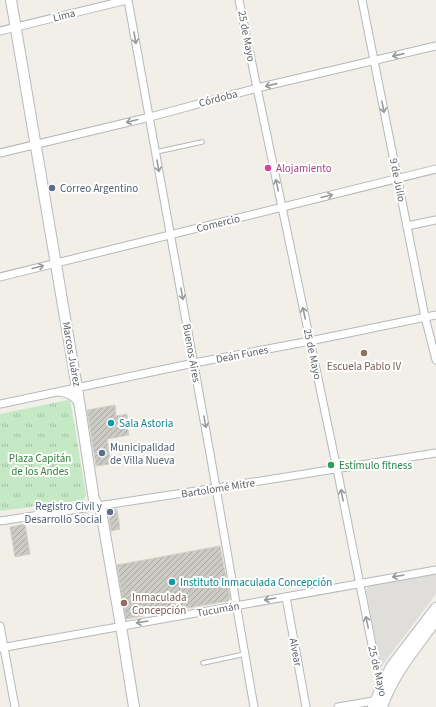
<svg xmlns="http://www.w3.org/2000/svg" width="436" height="707" font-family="'Source Sans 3',sans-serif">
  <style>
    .industrial { fill: #e0deda }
    .grass { fill: url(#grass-tufts) }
    .building { fill: url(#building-hatch); stroke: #d6d1c6 }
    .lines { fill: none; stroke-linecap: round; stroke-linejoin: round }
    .service-casing { stroke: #b5b8bc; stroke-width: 5.5 }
    .minor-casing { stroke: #b5b8bc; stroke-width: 9 }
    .secondary-casing { stroke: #b6babf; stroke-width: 12 }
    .service { stroke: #fff; stroke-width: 3.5 }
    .minor { stroke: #fff; stroke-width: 7 }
    .secondary { stroke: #fff; stroke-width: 10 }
    .oneway { stroke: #979a9d }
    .hotel-dot { fill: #d1479c; stroke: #fff; stroke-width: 1.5 }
    .service-dot { fill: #5c6f8a; stroke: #fff; stroke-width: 1.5 }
    .education-dot { fill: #8d6e63; stroke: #fff; stroke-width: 1.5 }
    .culture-dot { fill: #0f9aa8; stroke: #fff; stroke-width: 1.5 }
    .leisure-dot { fill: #2e9e5b; stroke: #fff; stroke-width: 1.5 }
    .labels { text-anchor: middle; stroke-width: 4; stroke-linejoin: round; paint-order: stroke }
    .street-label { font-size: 11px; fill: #5f6368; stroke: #fff }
    .hotel-label { font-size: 11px; fill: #b23c85; stroke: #fff; text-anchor: start }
    .service-label { font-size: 11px; fill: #4e5e75; stroke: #fff; text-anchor: start }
    .education-label { font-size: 11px; fill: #785e54; stroke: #fff }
    .culture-label { font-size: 11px; fill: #0d838f; stroke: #fff; text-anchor: start }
    .park-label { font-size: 11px; fill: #348238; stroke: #fff }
    .leisure-label { font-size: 11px; fill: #27864d; stroke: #fff; text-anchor: start }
  </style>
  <defs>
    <pattern id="grass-tufts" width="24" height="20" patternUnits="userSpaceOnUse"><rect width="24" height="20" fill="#c5e8c5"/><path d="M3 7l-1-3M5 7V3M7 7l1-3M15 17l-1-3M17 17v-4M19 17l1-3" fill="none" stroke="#a3c0a4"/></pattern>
    <pattern id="building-hatch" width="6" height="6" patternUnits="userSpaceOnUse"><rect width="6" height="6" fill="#cccac5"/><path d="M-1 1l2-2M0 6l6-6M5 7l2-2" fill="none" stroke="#a9a8a4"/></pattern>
  </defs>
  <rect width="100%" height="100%" fill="#f1efe8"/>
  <polygon class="industrial" points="436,573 436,594 381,667 366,590 369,586"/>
  <polygon class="grass" points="68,400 70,401 71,405 86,495 85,498 82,500 0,511 0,414"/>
  <g class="building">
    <polygon points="115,405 116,416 127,414 128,425 127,425 129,435 107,439 111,464 96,466 87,410"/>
    <polygon points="117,509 120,529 111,531 108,510"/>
    <polygon points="25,524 30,554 15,557 10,527"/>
    <polygon points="220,546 230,598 228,601 126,619 117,565"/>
  </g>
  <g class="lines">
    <defs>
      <g id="service">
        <polyline points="156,152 202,142"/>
        <polyline points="203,663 245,654"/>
      </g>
      <g id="minor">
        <path d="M 128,0 C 171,235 214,471 254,707"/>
        <polyline points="239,0 257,88 337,469 381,690"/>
        <polyline points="362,0 425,317 436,360"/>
        <polyline points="0,31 127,0"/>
        <polyline points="0,153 150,117 257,88 436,46"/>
        <polyline points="407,226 436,220"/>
        <polyline points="0,277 436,169"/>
        <path d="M 59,392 C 68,393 74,396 79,404"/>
        <polyline points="0,404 194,363 310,341 436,315"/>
        <polyline points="0,521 98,506 216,488 436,453"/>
        <polyline points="286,597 306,707"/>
        <polyline points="0,626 15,707"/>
        <polyline points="0,648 436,570"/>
        <polyline points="338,707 379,700"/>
      </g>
      <g id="secondary">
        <polyline points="11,0 77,388 94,500 101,511 121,626 134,707"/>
        <polyline points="373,707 381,688 391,667 436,608"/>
        <path d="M 382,707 C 393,674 416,648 436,620"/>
      </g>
    </defs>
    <use href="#service" class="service-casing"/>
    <use href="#minor" class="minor-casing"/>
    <use href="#secondary" class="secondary-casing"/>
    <use href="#service" class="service"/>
    <use href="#minor" class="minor"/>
    <use href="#secondary" class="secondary"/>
  </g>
  <defs><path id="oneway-shaft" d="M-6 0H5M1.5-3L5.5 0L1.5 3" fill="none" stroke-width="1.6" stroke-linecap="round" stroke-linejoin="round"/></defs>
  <g class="oneway">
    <use href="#oneway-shaft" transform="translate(135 38) rotate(80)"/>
    <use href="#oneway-shaft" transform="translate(398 55) rotate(167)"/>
    <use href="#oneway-shaft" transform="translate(271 85) rotate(167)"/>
    <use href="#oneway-shaft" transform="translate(383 107) rotate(79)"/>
    <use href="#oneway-shaft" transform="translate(132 121) rotate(166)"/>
    <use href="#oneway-shaft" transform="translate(158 166) rotate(80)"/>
    <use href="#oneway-shaft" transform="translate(277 185) rotate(-102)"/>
    <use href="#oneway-shaft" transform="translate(327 196) rotate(-14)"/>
    <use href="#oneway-shaft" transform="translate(38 267) rotate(-14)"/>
    <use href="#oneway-shaft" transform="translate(182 294) rotate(80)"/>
    <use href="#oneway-shaft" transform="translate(304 313) rotate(-102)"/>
    <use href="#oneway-shaft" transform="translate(205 422) rotate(80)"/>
    <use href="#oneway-shaft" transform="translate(342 495) rotate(-101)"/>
    <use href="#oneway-shaft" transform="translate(398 576) rotate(170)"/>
    <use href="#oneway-shaft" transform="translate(270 599) rotate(170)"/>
    <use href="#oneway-shaft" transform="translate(142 622) rotate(170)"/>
    <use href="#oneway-shaft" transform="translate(367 622) rotate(-102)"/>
  </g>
  <circle class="hotel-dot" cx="268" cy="168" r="4"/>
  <g class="service-dot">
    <circle cx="52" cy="188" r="4"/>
    <circle cx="102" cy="453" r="4"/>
    <circle cx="110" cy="512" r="4"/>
  </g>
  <g class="education-dot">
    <circle cx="364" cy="353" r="4"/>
    <circle cx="124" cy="603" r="4"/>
  </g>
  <g class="culture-dot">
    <circle cx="111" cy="423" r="4"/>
    <circle cx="172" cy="582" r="4"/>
  </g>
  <circle class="leisure-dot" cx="331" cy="465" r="4"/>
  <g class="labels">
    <g class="street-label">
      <text transform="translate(64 15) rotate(-14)" y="4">Lima</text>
      <text transform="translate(247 36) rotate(79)" y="4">25 de Mayo</text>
      <text transform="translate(218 98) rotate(-15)" y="4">Córdoba</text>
      <text transform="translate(398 180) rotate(79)" y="4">9 de Julio</text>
      <text transform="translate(218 223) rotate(-14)" y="4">Comercio</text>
      <text transform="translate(192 353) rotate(80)" y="4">Buenos Aires</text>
      <text transform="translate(72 354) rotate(80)" y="4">Marcos Juárez</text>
      <text transform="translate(242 354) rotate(-11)" y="4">Deán Funes</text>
      <text transform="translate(313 354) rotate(78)" y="4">25 de Mayo</text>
      <text transform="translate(218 488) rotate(-9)" y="4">Bartolomé Mitre</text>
      <text transform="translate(218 609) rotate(-10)" y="4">Tucumán</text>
      <text transform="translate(296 652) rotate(80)" y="4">Alvear</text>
      <text transform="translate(378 671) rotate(77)" y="4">25 de Mayo</text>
    </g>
    <g class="hotel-label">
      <text x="276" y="172">Alojamiento</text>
    </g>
    <g class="service-label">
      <text x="60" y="192">Correo Argentino</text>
      <text x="110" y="451">Municipalidad<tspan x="110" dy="13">de Villa Nueva</tspan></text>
      <text x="102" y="510" text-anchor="end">Registro Civil y<tspan x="102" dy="13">Desarrollo Social</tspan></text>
    </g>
    <g class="education-label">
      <text x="364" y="370">Escuela Pablo IV</text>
      <text x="132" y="601" text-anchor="start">Inmaculada<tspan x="132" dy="13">Concepción</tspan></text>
    </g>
    <g class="culture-label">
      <text x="119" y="427">Sala Astoria</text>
      <text x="180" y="586">Instituto Inmaculada Concepción</text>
    </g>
    <g class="park-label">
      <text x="40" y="462">Plaza Capitán<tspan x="40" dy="13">de los Andes</tspan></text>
    </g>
    <g class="leisure-label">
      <text x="339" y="469">Estímulo fitness</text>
    </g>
  </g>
</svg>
